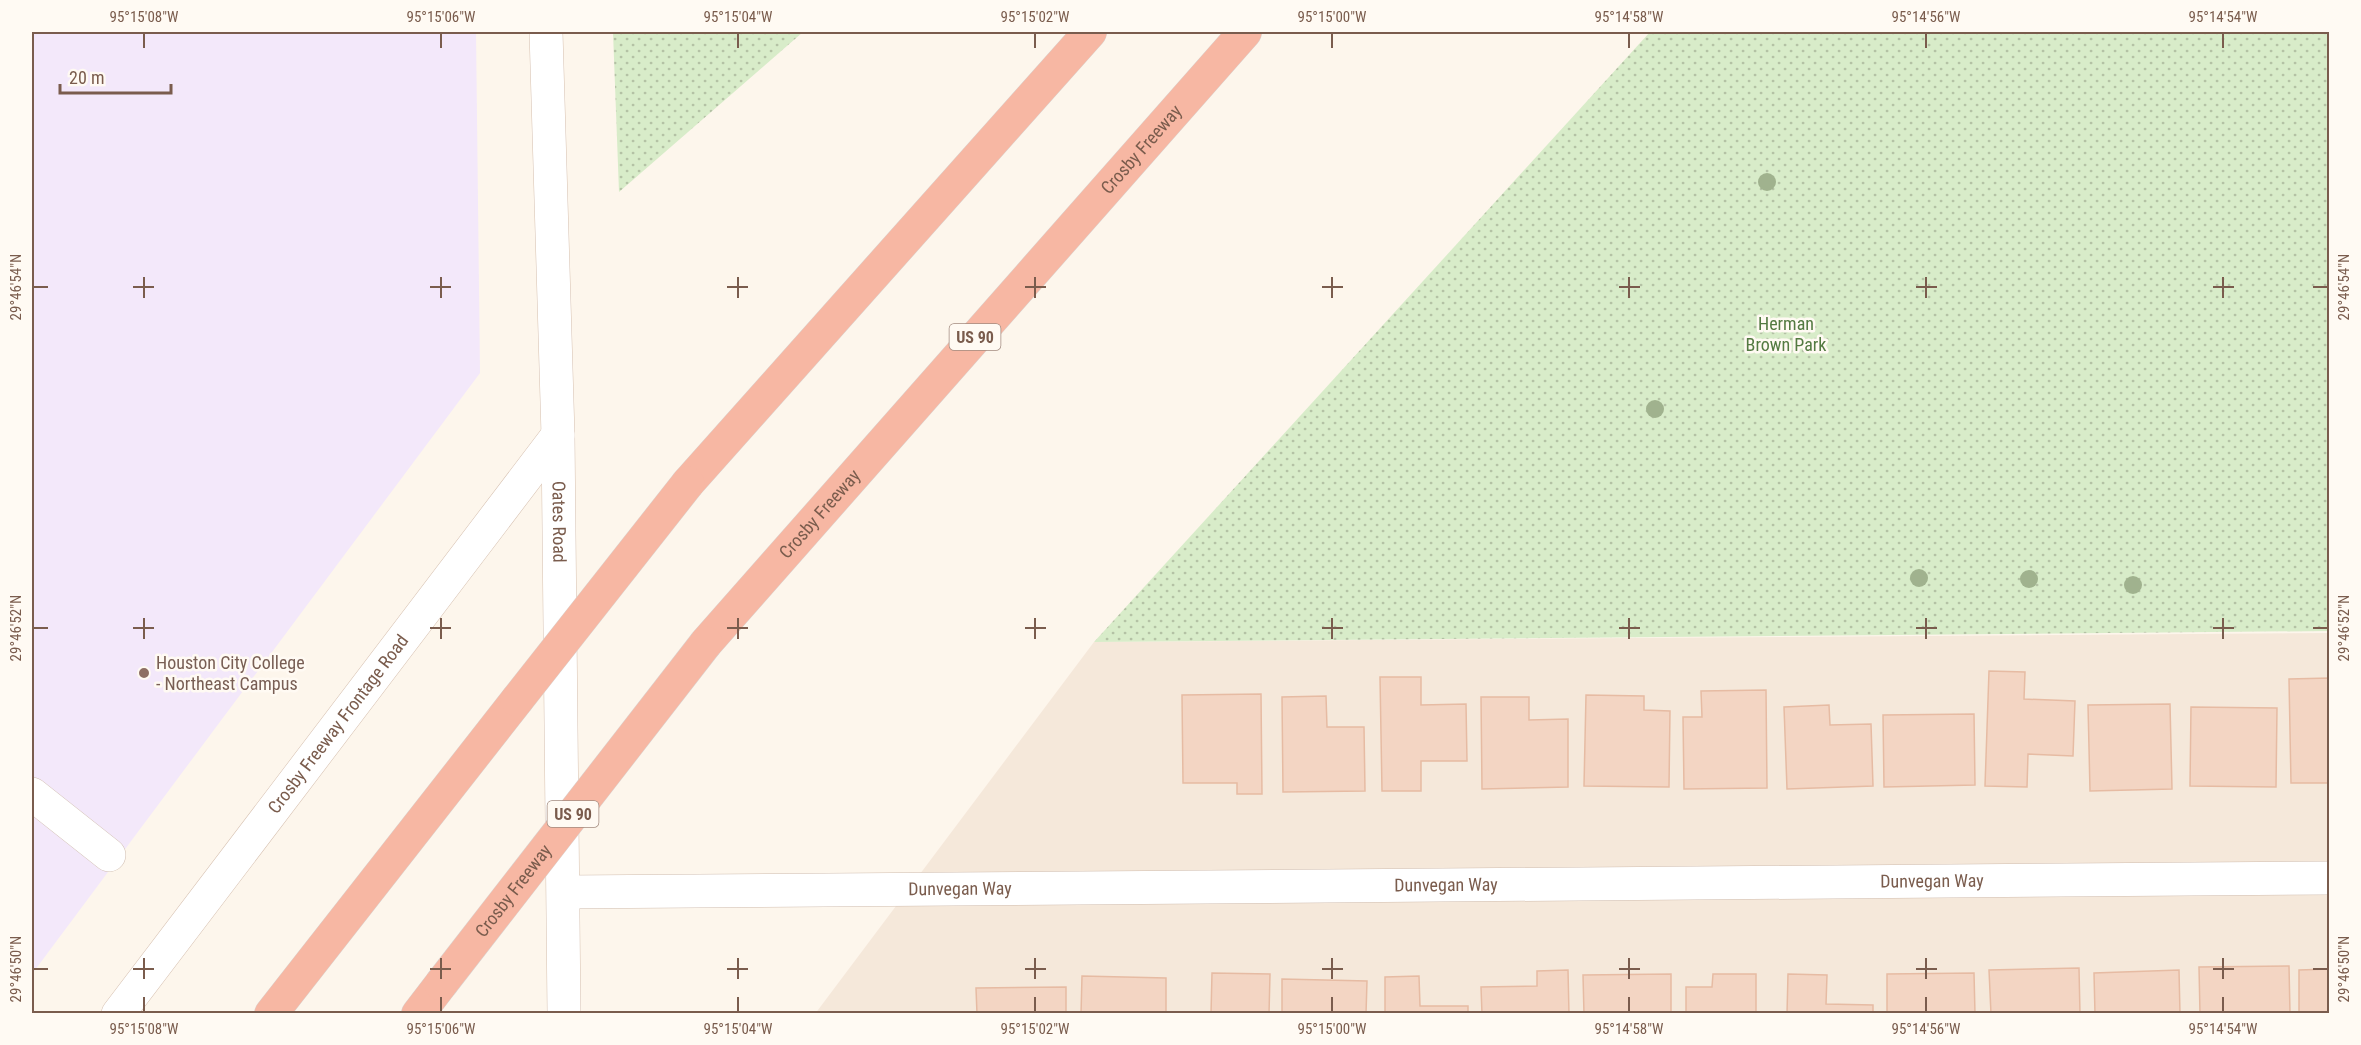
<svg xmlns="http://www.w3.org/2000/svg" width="2361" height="1045" font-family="'Roboto Condensed',sans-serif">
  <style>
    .residential { fill: #f5e8da }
    .education { fill: #f3e8fa }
    .grass { fill: url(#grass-dots) }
    .building { fill: #f3d5c3; stroke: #e6bba3; stroke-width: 1.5 }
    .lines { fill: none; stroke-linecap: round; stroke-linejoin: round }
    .street-casing { stroke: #d1beb0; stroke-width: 34 }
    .secondary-casing { stroke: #d6c0b0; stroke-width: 34 }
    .highway-casing { stroke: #dad1cd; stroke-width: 34 }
    .street { stroke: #fff; stroke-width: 33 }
    .secondary { stroke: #fff; stroke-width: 33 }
    .highway { stroke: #f7b7a3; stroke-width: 33 }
    .highway-bridge-casing { stroke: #dad1cd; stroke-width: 34; stroke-linecap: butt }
    .highway-bridge { stroke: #f7b7a3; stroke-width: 33 }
    .tree { fill: #a0b28e }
    .ticks { fill: none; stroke: #7a5c4d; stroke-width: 2 }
    .education-dot { fill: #8d6e63; stroke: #fffaf3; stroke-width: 2 }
    .labels { text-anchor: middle; stroke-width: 5; stroke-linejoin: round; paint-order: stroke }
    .shield { fill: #fffaf3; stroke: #a28b7f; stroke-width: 1.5 }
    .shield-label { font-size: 16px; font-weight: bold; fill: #7a5c4d }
    .street-label { font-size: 18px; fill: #7a5c4d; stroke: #fffaf3 }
    .park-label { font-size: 18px; fill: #537a41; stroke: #fffaf3 }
    .education-label { font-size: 18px; fill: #785e54; stroke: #fffaf3; text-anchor: start }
    .neatline { fill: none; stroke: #7a5c4d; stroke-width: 2 }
    .ticks-label { font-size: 15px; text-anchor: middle; fill: #7a5c4d }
  </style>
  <defs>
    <pattern id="grass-dots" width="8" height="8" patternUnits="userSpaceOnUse" patternTransform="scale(1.5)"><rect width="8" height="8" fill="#d8ecc9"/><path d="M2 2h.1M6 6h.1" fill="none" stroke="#b4c2a5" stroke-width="1.8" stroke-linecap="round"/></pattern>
  </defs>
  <rect width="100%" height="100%" fill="#fdf6ec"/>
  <polygon class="residential" points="2329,633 2329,1013 815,1014 1094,642"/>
  <polygon class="education" points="32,32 476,32 480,373 32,974"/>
  <g class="grass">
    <polygon points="613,32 803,32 619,192"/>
    <polygon points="1650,32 2329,32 2329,631 1094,642"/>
  </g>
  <g class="building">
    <polygon points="1989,671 2025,672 2024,699 2075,701 2073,756 2028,754 2027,787 1985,786"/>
    <polygon points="1380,677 1421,677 1421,705 1466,704 1467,761 1421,761 1421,791 1382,791"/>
    <polygon points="2330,678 2330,783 2291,783 2289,679"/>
    <polygon points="1766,690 1767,788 1684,789 1683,717 1702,717 1701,691"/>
    <polygon points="1261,694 1262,794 1237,794 1237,783 1183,783 1182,695"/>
    <polygon points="1586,695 1644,696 1644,710 1670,711 1669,787 1584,786"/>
    <polygon points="1326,696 1327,727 1364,727 1365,791 1283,792 1282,697"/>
    <polygon points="1481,697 1529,697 1529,720 1568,719 1568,787 1482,789"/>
    <polygon points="2170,704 2172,789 2090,791 2088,705"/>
    <polygon points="1829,705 1830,725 1871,724 1873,786 1787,789 1784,707"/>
    <polygon points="2191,707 2277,708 2276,787 2190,786"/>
    <polygon points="1974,714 1975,785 1884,787 1883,715"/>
    <polygon points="2289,966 2290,1014 2200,1014 2199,967"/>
    <polygon points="2079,968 2080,1014 1991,1014 1989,970"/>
    <polygon points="2330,969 2330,1014 2299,1014 2299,970"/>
    <polygon points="1568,970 1569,1014 1482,1014 1481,987 1537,986 1537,971"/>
    <polygon points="2179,970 2180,1014 2095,1014 2094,973"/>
    <polygon points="1212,973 1270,974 1269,1014 1211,1014"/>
    <polygon points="1974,973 1975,1014 1887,1014 1887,974"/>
    <polygon points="1671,974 1671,1014 1584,1014 1583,975"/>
    <polygon points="1713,974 1756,974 1756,1014 1686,1014 1686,987 1712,987"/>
    <polygon points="1788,974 1827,975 1826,1004 1873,1005 1873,1014 1787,1014"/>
    <polygon points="1082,976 1166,978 1166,1014 1081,1014"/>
    <polygon points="1419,976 1420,1006 1468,1006 1468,1014 1385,1014 1385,977"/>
    <polygon points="1282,979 1367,981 1366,1014 1282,1014"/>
    <polygon points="1066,987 1066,1014 977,1014 976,988"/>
  </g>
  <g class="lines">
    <defs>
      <g id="street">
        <polyline points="32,794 109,855"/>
        <path id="s1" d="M 564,892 L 2330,878"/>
      </g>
      <g id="secondary">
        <path id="s2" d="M 546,32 L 558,435 L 564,1014"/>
        <path id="s3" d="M 118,1014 L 558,435"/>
      </g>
      <g id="highway">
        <polyline points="688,483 1090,32"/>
        <path id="s4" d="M 706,643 L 1245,32"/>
        <polyline points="271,1014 517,700"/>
        <polyline points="418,1014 441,984"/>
      </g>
    </defs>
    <use href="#street" class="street-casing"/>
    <use href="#secondary" class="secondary-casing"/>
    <use href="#highway" class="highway-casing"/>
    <use href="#street" class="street"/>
    <use href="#secondary" class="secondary"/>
    <use href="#highway" class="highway"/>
    <defs>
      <g id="highway-bridge">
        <polyline points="517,700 688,483"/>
        <path id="s5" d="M 441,984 L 706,643"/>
      </g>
    </defs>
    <use href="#highway-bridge" class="highway-bridge-casing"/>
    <use href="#highway-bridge" class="highway-bridge"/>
  </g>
  <g class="tree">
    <circle cx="1767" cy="182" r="9"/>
    <circle cx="1655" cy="409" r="9"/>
    <circle cx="1919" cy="578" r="9"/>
    <circle cx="2029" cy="579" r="9"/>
    <circle cx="2133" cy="585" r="9"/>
  </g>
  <path class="ticks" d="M 144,33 L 144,48M 441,33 L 441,48M 738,33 L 738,48M 1035,33 L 1035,48M 1332,33 L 1332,48M 1629,33 L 1629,48M 1926,33 L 1926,48M 2223,33 L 2223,48M 144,277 L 144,298M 441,277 L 441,298M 738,277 L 738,298M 1035,277 L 1035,298M 1332,277 L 1332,298M 1629,277 L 1629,298M 1926,277 L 1926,298M 2223,277 L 2223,298M 33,287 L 48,287M 133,287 L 154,287M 430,287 L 451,287M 727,287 L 748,287M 1025,287 L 1046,287M 1322,287 L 1343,287M 1619,287 L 1640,287M 1916,287 L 1937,287M 2213,287 L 2234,287M 2313,287 L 2328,287M 144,618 L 144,639M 441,618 L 441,639M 738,618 L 738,639M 1035,618 L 1035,639M 1332,618 L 1332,639M 1629,618 L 1629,639M 1926,618 L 1926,639M 2223,618 L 2223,639M 33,628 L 48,628M 133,628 L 154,628M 430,628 L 451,628M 727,628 L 748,628M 1025,628 L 1046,628M 1322,628 L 1343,628M 1619,628 L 1640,628M 1916,628 L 1937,628M 2213,628 L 2234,628M 2313,628 L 2328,628M 144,958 L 144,979M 441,958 L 441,979M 738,958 L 738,979M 1035,958 L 1035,979M 1332,958 L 1332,979M 1629,958 L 1629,979M 1926,958 L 1926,979M 2223,958 L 2223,979M 33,969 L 48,969M 133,969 L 154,969M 430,969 L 451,969M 727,969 L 748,969M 1025,969 L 1046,969M 1322,969 L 1343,969M 1619,969 L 1640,969M 1916,969 L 1937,969M 2213,969 L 2234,969M 2313,969 L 2328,969M 144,997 L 144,1012M 441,997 L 441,1012M 738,997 L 738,1012M 1035,997 L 1035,1012M 1332,997 L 1332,1012M 1629,997 L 1629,1012M 1926,997 L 1926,1012M 2223,997 L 2223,1012"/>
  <circle class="education-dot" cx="144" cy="673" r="6"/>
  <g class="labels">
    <g class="shield">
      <rect x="949.5" y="324" width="51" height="26" rx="4.5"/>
      <rect x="547.5" y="801" width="51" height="26" rx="4.5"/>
    </g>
    <g class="shield-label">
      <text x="975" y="343">US 90</text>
      <text x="573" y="820">US 90</text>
    </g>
    <g class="street-label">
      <text dy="6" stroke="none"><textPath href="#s4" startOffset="658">Crosby Freeway</textPath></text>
      <text dy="6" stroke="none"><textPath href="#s4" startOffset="172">Crosby Freeway</textPath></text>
      <text dy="6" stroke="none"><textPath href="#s2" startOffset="490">Oates Road</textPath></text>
      <text dy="6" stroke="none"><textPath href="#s3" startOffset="364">Crosby Freeway Frontage Road</textPath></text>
      <text dy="6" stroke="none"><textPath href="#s1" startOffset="1368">Dunvegan Way</textPath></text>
      <text dy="6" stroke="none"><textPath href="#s1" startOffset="882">Dunvegan Way</textPath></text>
      <text dy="6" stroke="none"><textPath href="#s1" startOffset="396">Dunvegan Way</textPath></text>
      <text dy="6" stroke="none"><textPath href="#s5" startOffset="118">Crosby Freeway</textPath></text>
    </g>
    <g class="park-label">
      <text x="1786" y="330">Herman<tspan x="1786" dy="21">Brown Park</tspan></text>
    </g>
    <g class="education-label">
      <text x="156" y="669">Houston City College<tspan x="156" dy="21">- Northeast Campus</tspan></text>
    </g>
  </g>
  <rect width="2361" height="1045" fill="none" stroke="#fffaf3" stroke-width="66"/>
  <path d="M60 84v9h111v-9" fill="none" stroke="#7a5c4d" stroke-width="3"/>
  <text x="69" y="84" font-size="18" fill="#7a5c4d" stroke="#fffaf3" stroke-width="4.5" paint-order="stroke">20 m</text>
  <rect x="33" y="33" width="2295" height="979" class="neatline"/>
  <g class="ticks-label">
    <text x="144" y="22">95°15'08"W</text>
    <text x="441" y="22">95°15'06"W</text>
    <text x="738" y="22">95°15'04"W</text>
    <text x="1035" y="22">95°15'02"W</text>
    <text x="1332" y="22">95°15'00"W</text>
    <text x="1629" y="22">95°14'58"W</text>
    <text x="1926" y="22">95°14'56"W</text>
    <text x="2223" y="22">95°14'54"W</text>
    <text transform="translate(16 287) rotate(-90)" y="5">29°46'54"N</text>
    <text transform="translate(2344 287) rotate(-90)" y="5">29°46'54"N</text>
    <text transform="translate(16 628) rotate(-90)" y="5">29°46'52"N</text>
    <text transform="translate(2344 628) rotate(-90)" y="5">29°46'52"N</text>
    <text transform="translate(16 969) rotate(-90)" y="5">29°46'50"N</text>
    <text transform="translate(2344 969) rotate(-90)" y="5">29°46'50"N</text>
    <text x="144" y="1034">95°15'08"W</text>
    <text x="441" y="1034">95°15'06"W</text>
    <text x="738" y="1034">95°15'04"W</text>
    <text x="1035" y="1034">95°15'02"W</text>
    <text x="1332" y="1034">95°15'00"W</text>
    <text x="1629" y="1034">95°14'58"W</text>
    <text x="1926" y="1034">95°14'56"W</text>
    <text x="2223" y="1034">95°14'54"W</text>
  </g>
</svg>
